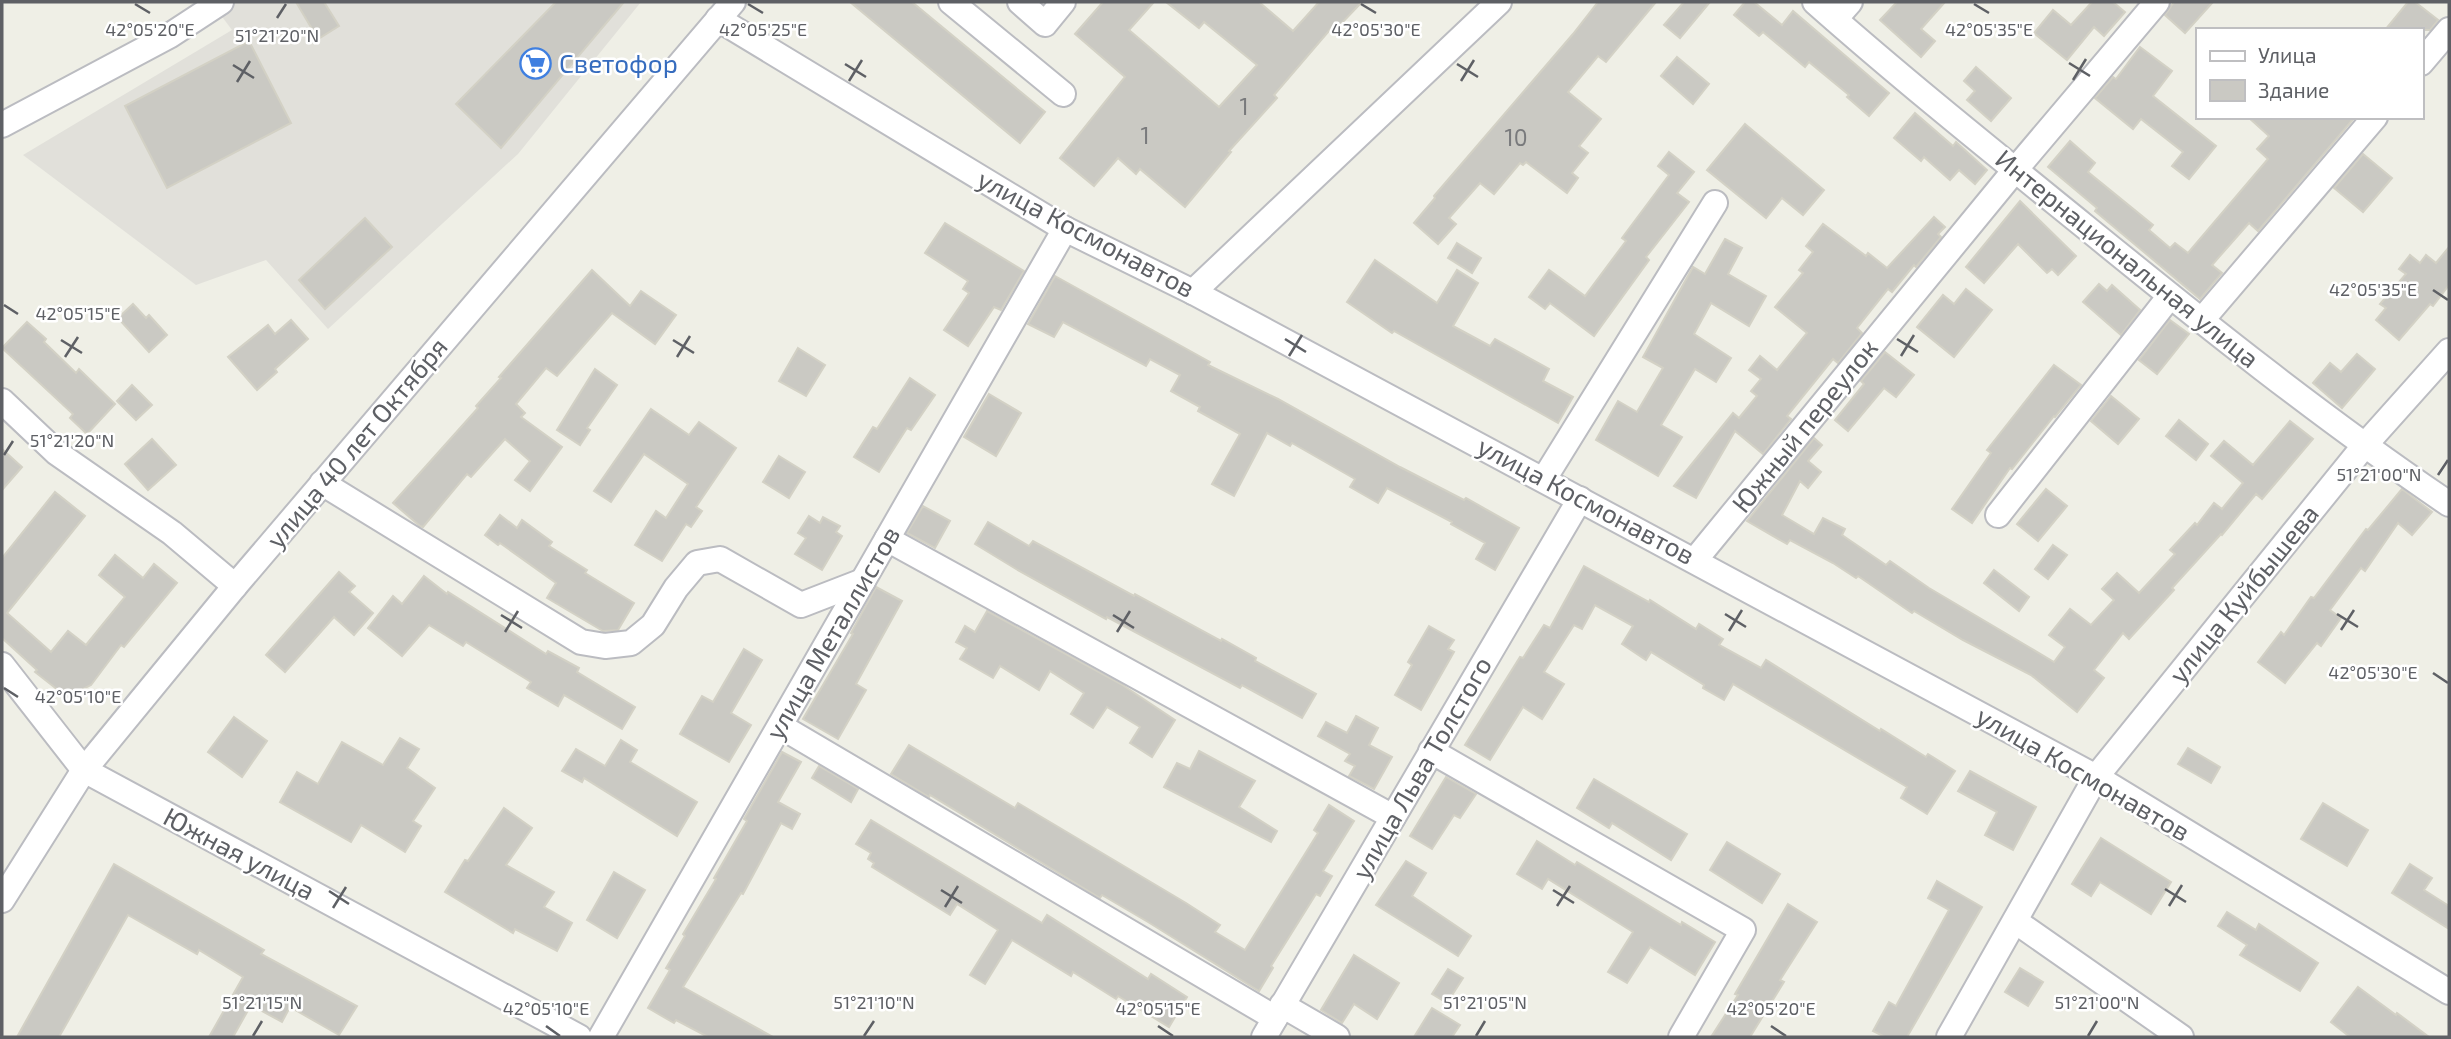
<svg xmlns="http://www.w3.org/2000/svg" width="2451" height="1039" font-family="'Exo 2',sans-serif">
  <style>
    .industrial { fill: #e1e0da }
    .building { fill: #cac9c3; stroke: #d3d1c5; stroke-width: 2 }
    .lines { fill: none; stroke-linecap: round; stroke-linejoin: round }
    .minor-casing { stroke: #bbbcc1; stroke-width: 28 }
    .minor { stroke: #fff; stroke-width: 24 }
    .ticks { fill: none; stroke: #5e6065; stroke-width: 2.5 }
    .labels { text-anchor: middle; stroke-width: 5; stroke-linejoin: round; paint-order: stroke }
    .number-label { font-size: 23px; fill: #797a7c }
    .shop-label { font-size: 26px; fill: #366cbe; stroke: #fff; text-anchor: start }
    .street-label { font-size: 26px; fill: #5e6065; stroke: #fff }
    .ticks-label { font-size: 18px; text-anchor: middle; fill: #5e6065; stroke: #fff; stroke-width: 5; stroke-linejoin: round; paint-order: stroke }
  </style>
  <rect width="100%" height="100%" fill="#efefe6"/>
  <polygon class="industrial" points="211,2 641,2 518,154 328,329 266,260 196,285 23,155 232,30"/>
  <g class="building">
    <polygon points="296,2 324,2 339,26 318,39"/>
    <polygon points="556,2 624,2 501,148 456,104"/>
    <polygon points="850,2 912,2 1045,112 1020,143"/>
    <polygon points="1103,2 1154,2 1129,30 1219,107 1257,65 1204,22 1199,28 1166,2 1259,2 1293,31 1319,2 1362,2 1337,28 1334,25 1274,95 1277,98 1229,151 1231,152 1185,207 1140,169 1136,174 1118,158 1094,186 1060,158 1125,77 1075,34"/>
    <polygon points="1598,2 1656,2 1606,62 1598,56 1568,92 1601,119 1579,146 1588,153 1572,173 1578,178 1567,193 1526,162 1523,165 1520,163 1494,194 1480,183 1449,218 1456,224 1438,244 1414,223 1435,198 1434,196 1573,34"/>
    <polygon points="1684,2 1710,2 1680,38 1664,25"/>
    <polygon points="1745,2 1754,2 1782,25 1793,11 1889,93 1869,116 1847,97 1849,95 1809,62 1805,67 1763,32 1759,36 1734,15"/>
    <polygon points="1897,2 1945,2 1921,29 1935,41 1921,57 1880,20"/>
    <polygon points="2092,2 2113,2 2125,12 2104,36 2094,27 2067,60 2034,33 2053,10 2071,25"/>
    <polygon points="2174,2 2213,2 2185,33 2165,15"/>
    <polygon points="2408,2 2415,2 2438,20 2430,30 2385,30"/>
    <polygon points="249,41 291,123 167,188 125,106"/>
    <polygon points="2140,47 2172,71 2153,96 2216,146 2189,179 2172,166 2183,152 2141,119 2133,129 2095,98 2113,77 2116,79"/>
    <polygon points="1677,57 1709,84 1693,104 1661,76"/>
    <polygon points="1976,67 2011,98 1991,121 1967,100 1975,91 1964,81"/>
    <polygon points="1915,113 1953,146 1956,142 1987,170 1975,184 1959,170 1950,180 1924,157 1921,161 1894,138"/>
    <polygon points="2248,117 2355,117 2258,231 2249,223 2212,265 2222,273 2200,299 2095,211 2097,208 2048,167 2070,141 2095,163 2088,172 2153,225 2149,230 2170,248 2175,243 2188,253 2268,159 2257,149 2269,136"/>
    <polygon points="1745,124 1824,190 1803,215 1782,198 1766,218 1707,170"/>
    <polygon points="1669,152 1694,172 1677,193 1689,202 1646,257 1649,260 1594,336 1550,303 1545,309 1529,297 1549,270 1585,296 1626,241 1622,238 1669,175 1658,166"/>
    <polygon points="2363,154 2392,178 2363,212 2334,188"/>
    <polygon points="2020,201 2076,256 2058,275 2052,269 2047,273 2018,244 1984,283 1966,267"/>
    <polygon points="1934,217 1945,227 1938,234 1941,237 1916,267 1914,265 1892,292 1888,289 1857,328 1862,333 1838,363 1833,359 1787,416 1791,419 1763,454 1735,431 1696,498 1674,486 1733,413 1739,418 1757,396 1751,391 1761,379 1749,370 1760,356 1777,370 1807,333 1775,307 1803,273 1799,270 1813,252 1806,246 1823,224 1866,256 1868,253 1887,268"/>
    <polygon points="365,218 392,247 325,309 299,280"/>
    <polygon points="945,223 1024,271 1001,310 994,307 968,346 944,330 969,293 963,289 968,281 925,253"/>
    <polygon points="1725,239 1742,248 1728,274 1766,296 1749,326 1711,303 1694,334 1731,358 1716,382 1695,369 1661,425 1682,437 1658,476 1596,440 1618,401 1637,412 1663,368 1643,357 1693,267 1705,274"/>
    <polygon points="1457,243 1481,258 1472,273 1448,258"/>
    <polygon points="2449,247 2449,285 2433,306 2430,304 2399,340 2376,320 2386,308 2380,304 2406,274 2399,269 2410,255 2420,263 2426,255 2436,263"/>
    <polygon points="1375,260 1437,303 1457,270 1478,283 1453,326 1490,346 1495,339 1549,369 1543,381 1573,397 1558,423 1394,331 1392,333 1347,302"/>
    <polygon points="592,270 630,306 641,291 676,315 655,344 612,313 557,376 546,368 516,404 525,413 521,417 562,447 530,491 515,480 530,461 505,439 471,477 467,474 423,527 420,526 393,503 478,408 476,406 501,378 499,377"/>
    <polygon points="1055,276 1210,362 1208,365 1278,399 1400,467 1464,500 1466,498 1519,528 1495,570 1476,559 1485,543 1451,524 1452,522 1387,488 1378,503 1350,487 1355,479 1292,443 1290,446 1267,433 1234,496 1212,484 1240,434 1198,411 1200,407 1171,391 1180,375 1150,359 1146,366 1063,322 1054,337 1028,324"/>
    <polygon points="2099,284 2107,291 2112,285 2140,310 2121,335 2083,302"/>
    <polygon points="1966,289 1992,310 1954,357 1917,327 1943,295 1954,304"/>
    <polygon points="133,304 146,318 149,315 167,335 149,352 118,318"/>
    <polygon points="291,320 308,339 275,369 277,372 257,390 228,357 268,325 275,334"/>
    <polygon points="2170,320 2189,334 2157,374 2139,360"/>
    <polygon points="27,322 46,339 44,342 76,373 79,369 115,404 87,434 70,418 73,414 2,348"/>
    <polygon points="798,348 825,365 806,396 779,381"/>
    <polygon points="1885,352 1914,375 1896,397 1884,388 1848,431 1835,420 1864,384 1861,381"/>
    <polygon points="2357,354 2375,369 2342,408 2313,383 2330,363 2341,372"/>
    <polygon points="2054,365 2081,385 2055,417 2054,416 2012,469 2010,468 1972,523 1952,509 1991,453 1987,450"/>
    <polygon points="595,369 617,385 587,428 590,430 580,445 557,430"/>
    <polygon points="910,378 935,395 911,430 907,428 879,472 854,457 873,427 877,429"/>
    <polygon points="132,385 152,405 136,420 117,401"/>
    <polygon points="989,394 1021,413 996,456 964,437"/>
    <polygon points="2111,396 2139,419 2118,444 2091,421"/>
    <polygon points="651,409 689,435 699,422 736,448 696,507 702,511 691,527 686,524 662,561 635,545 656,511 666,518 688,484 644,454 611,502 594,491"/>
    <polygon points="2179,420 2208,444 2196,460 2166,436"/>
    <polygon points="2290,421 2313,439 2262,499 2256,494 2222,535 2221,534 2172,588 2174,590 2129,639 2123,633 2094,670 2104,678 2077,712 2031,675 1963,640 1914,611 1912,613 1858,576 1856,578 1833,563 1790,540 1787,544 1747,521 1814,438 1822,445 1808,461 1821,472 1808,488 1800,481 1782,515 1814,534 1823,518 1845,529 1842,535 1886,565 1890,561 1929,588 2054,662 2065,647 2049,635 2070,609 2091,625 2114,600 2102,589 2117,573 2139,593 2175,554 2170,550 2195,523 2197,525 2214,503 2222,509 2243,483 2211,456 2224,441 2253,465"/>
    <polygon points="152,439 176,465 148,490 125,464"/>
    <polygon points="2,449 22,467 2,490"/>
    <polygon points="779,456 805,472 789,498 763,482"/>
    <polygon points="2046,489 2067,506 2038,541 2017,524"/>
    <polygon points="2402,489 2432,512 2412,535 2398,523 2365,571 2361,568 2330,610 2341,618 2321,646 2317,643 2285,683 2258,662 2281,632 2284,635 2311,597 2314,598 2366,529 2368,530"/>
    <polygon points="55,492 85,516 7,613 51,652 68,631 86,645 125,597 99,575 115,555 143,578 154,564 177,583 124,647 121,645 91,685 67,697 35,672 37,670 2,638 2,558"/>
    <polygon points="923,506 950,521 935,548 907,533"/>
    <polygon points="500,515 517,528 522,520 552,542 549,546 587,570 585,573 634,603 618,630 603,631 547,598 556,583 500,543 498,545 485,535"/>
    <polygon points="809,516 820,523 823,517 840,526 836,532 842,536 822,570 795,554 806,538 798,533"/>
    <polygon points="988,522 1029,546 1033,541 1134,596 1135,594 1221,641 1222,639 1256,658 1255,661 1316,694 1302,718 1242,685 1240,688 1107,617 1106,619 1016,569 975,544"/>
    <polygon points="2053,545 2067,555 2048,579 2035,569"/>
    <polygon points="1584,566 1649,602 1650,600 1696,629 1699,624 1723,639 1719,645 1761,668 1766,660 1880,731 1881,729 1926,757 1928,754 1955,771 1927,814 1901,798 1907,787 1733,684 1724,700 1703,688 1704,685 1651,652 1646,660 1622,644 1633,626 1595,605 1582,629 1574,625 1544,672 1564,684 1542,719 1523,707 1490,760 1465,745 1520,657 1523,658 1544,625 1550,628"/>
    <polygon points="1994,570 2029,597 2019,611 1984,583"/>
    <polygon points="339,572 355,586 349,592 373,613 354,635 334,617 285,672 266,655"/>
    <polygon points="424,576 447,594 448,592 546,654 548,651 579,668 577,672 635,707 622,729 564,695 558,706 527,688 531,682 466,642 463,646 429,625 402,656 368,628 393,596 402,604"/>
    <polygon points="876,587 902,601 856,684 866,690 838,739 803,719 853,634 851,633"/>
    <polygon points="987,611 1121,684 1175,720 1152,757 1130,743 1140,727 1107,707 1093,728 1071,714 1084,693 1050,671 1039,690 1000,666 993,678 960,659 967,648 956,642 965,626 975,632"/>
    <polygon points="1429,626 1454,640 1448,649 1454,652 1421,710 1395,695 1412,665 1408,662"/>
    <polygon points="744,649 762,660 731,713 751,725 729,762 680,734 702,696 713,702"/>
    <polygon points="1356,716 1378,728 1369,745 1392,757 1374,789 1349,776 1355,766 1345,761 1350,754 1318,736 1326,722 1347,733"/>
    <polygon points="234,717 267,741 242,777 208,752"/>
    <polygon points="400,738 419,749 407,768 435,788 413,821 421,826 405,852 361,825 351,842 280,802 297,772 318,784 342,742 383,765"/>
    <polygon points="621,740 637,750 630,762 697,802 677,836 584,778 582,782 562,771 576,749 605,766"/>
    <polygon points="909,745 1015,808 1018,803 1186,903 1220,925 1215,932 1245,950 1318,833 1314,830 1329,805 1354,821 1323,871 1332,876 1320,896 1316,894 1271,966 1273,968 1259,991 1148,922 1102,895 1100,898 930,795 929,797 891,774"/>
    <polygon points="2188,748 2220,767 2211,783 2178,764"/>
    <polygon points="1199,751 1255,781 1239,807 1277,831 1271,842 1164,787 1177,763 1190,769"/>
    <polygon points="782,752 801,762 778,802 800,814 792,829 781,823 743,894 741,893 683,987 773,1037 708,1037 676,1020 674,1023 648,1008 670,970 666,968 685,936 683,934 716,879 714,878 747,821 744,819"/>
    <polygon points="819,766 858,789 851,802 812,778"/>
    <polygon points="1970,771 2036,807 2013,850 1985,835 1997,812 1958,791"/>
    <polygon points="1446,777 1476,794 1460,818 1454,815 1432,849 1410,836"/>
    <polygon points="1594,779 1687,834 1671,860 1612,823 1609,828 1577,808"/>
    <polygon points="2323,803 2368,830 2347,866 2301,839"/>
    <polygon points="504,808 532,828 506,865 554,892 544,907 572,923 557,951 515,929 513,933 445,892 465,860 468,861"/>
    <polygon points="871,820 1042,923 1047,915 1148,979 1151,974 1187,997 1169,1027 1118,996 1116,999 1073,972 1071,976 1012,940 985,984 970,975 998,930 957,904 950,915 872,867 874,863 868,859 871,853 856,844"/>
    <polygon points="2101,838 2171,882 2151,914 2100,882 2091,896 2072,884"/>
    <polygon points="1537,841 1575,865 1577,862 1681,925 1682,922 1715,942 1695,975 1650,947 1627,983 1608,972 1633,932 1548,879 1542,889 1517,874"/>
    <polygon points="1727,842 1780,874 1762,903 1710,870"/>
    <polygon points="1406,861 1426,873 1412,896 1471,936 1458,956 1376,905"/>
    <polygon points="114,864 264,950 261,954 357,1006 339,1035 290,1007 282,1022 251,1005 233,1037 209,1037 243,977 199,950 197,954 128,915 59,1037 17,1037"/>
    <polygon points="2410,864 2432,878 2424,890 2449,906 2449,929 2392,893"/>
    <polygon points="614,872 645,890 617,938 587,920"/>
    <polygon points="1937,881 1982,907 1907,1037 1885,1037 1873,1031 1889,1002 1896,1006 1949,910 1928,898"/>
    <polygon points="1788,904 1817,922 1780,980 1784,982 1750,1037 1711,1037 1738,995 1735,994"/>
    <polygon points="2227,912 2256,930 2259,924 2318,963 2300,991 2240,955 2247,945 2218,926"/>
    <polygon points="1354,955 1399,983 1377,1019 1354,1004 1342,1023 1321,1010"/>
    <polygon points="2020,968 2043,982 2028,1006 2005,992"/>
    <polygon points="1448,969 1463,978 1447,1003 1432,994"/>
    <polygon points="2358,987 2396,1015 2397,1013 2429,1037 2350,1037 2331,1022"/>
    <polygon points="1432,1008 1460,1025 1452,1037 1414,1037"/>
  </g>
  <g class="lines">
    <defs>
      <g id="minor">
        <polyline points="951,2 1063,94"/>
        <polyline points="1020,2 1045,24 1063,2"/>
        <path d="M 1815,2 C 1902,79 1993,152 2083,225 C 2202,322 2322,418 2449,504"/>
        <polyline points="718,19 1065,229 1193,292 2096,777 2449,992"/>
        <polyline points="1835,19 1850,2"/>
        <polyline points="2421,63 2449,30"/>
        <polyline points="2,125 169,36 221,2"/>
        <polyline points="1193,292 1499,2"/>
        <polyline points="2201,321 2375,117"/>
        <polyline points="2,401 57,453 172,533 235,586"/>
        <polyline points="1544,479 1715,203"/>
        <polyline points="322,483 581,642 605,646 631,643 653,625 676,588 697,563 720,559 801,605 863,581"/>
        <polyline points="1998,515 2170,296"/>
        <polyline points="887,539 1393,817"/>
        <polyline points="1695,560 2015,170 2157,2"/>
        <polyline points="2,665 84,770 579,1037"/>
        <polyline points="780,726 1275,1018"/>
        <polyline points="1431,751 1743,930 1681,1037"/>
        <polyline points="2,900 84,770 235,586 733,2"/>
        <polyline points="2015,921 2181,1037"/>
        <polyline points="1282,1005 1337,1037"/>
        <polyline points="601,1037 1065,229"/>
        <polyline points="1264,1037 1580,499"/>
        <polyline points="1949,1037 2096,777 2364,446 2449,351"/>
      </g>
    </defs>
    <use href="#minor" class="minor-casing"/>
    <use href="#minor" class="minor"/>
  </g>
  <path class="ticks" d="M 135,4 L 150,13M 748,4 L 763,13M 1361,4 L 1376,13M 1974,4 L 1989,13M 277,18 L 286,4M 2069,63 L 2090,76M 845,64 L 866,77M 1457,64 L 1478,77M 233,65 L 254,78M 2073,80 L 2086,59M 849,81 L 862,60M 1461,81 L 1474,60M 237,82 L 250,61M 2433,290 L 2448,300M 4,305 L 18,314M 1285,339 L 1306,352M 1897,339 L 1918,352M 61,340 L 82,353M 673,340 L 694,353M 1289,356 L 1302,335M 1901,356 L 1914,335M 65,357 L 78,337M 677,357 L 690,336M 4,455 L 13,441M 2438,475 L 2448,460M 1725,614 L 1746,627M 2337,614 L 2358,627M 501,615 L 522,628M 1113,615 L 1134,628M 2341,630 L 2354,610M 1729,631 L 1742,610M 505,632 L 518,611M 1117,632 L 1130,611M 2433,673 L 2448,683M 4,688 L 18,697M 2165,889 L 2186,902M 941,890 L 962,903M 1553,890 L 1574,903M 329,891 L 349,904M 1557,906 L 1570,886M 2169,906 L 2182,885M 945,907 L 958,886M 333,908 L 346,887M 546,1026 L 560,1036M 1158,1026 L 1173,1036M 1771,1026 L 1786,1036M 253,1036 L 262,1021M 864,1036 L 874,1021M 1476,1036 L 1485,1021M 2088,1036 L 2097,1021"/>
  <defs>
    <symbol id="supermarket-ring" viewBox="-11 -11 22 22"><circle r="9.5" fill="#fff" stroke="#3f7fe0" stroke-width="1.5"/><path d="M-6-5.5h2.5l.6 2H6L4.5 2H-2.5L-4.4-4H-6ZM-1.5 3.2a1.3 1.3 0 1 0 .1 0ZM3 3.2a1.3 1.3 0 1 0 .1 0Z" fill="#3f7fe0"/></symbol>
  </defs>
  <g fill-rule="evenodd">
    <use href="#supermarket-ring" x="518" y="46" width="35" height="35"/>
  </g>
  <g class="labels">
    <g class="number-label">
      <text x="1244" y="115">1</text>
      <text x="1145" y="144">1</text>
      <text x="1516" y="146">10</text>
    </g>
    <g class="shop-label">
      <text x="559" y="73">Светофор</text>
    </g>
    <g class="street-label">
      <text transform="translate(1086 234) rotate(28)" y="9">улица Космонавтов</text>
      <text transform="translate(2127 259) rotate(39)" y="9">Интернациональная улица</text>
      <text transform="translate(1805 426) rotate(-51)" y="9">Южный переулок</text>
      <text transform="translate(357 443) rotate(-50)" y="9">улица 40 лет Октября</text>
      <text transform="translate(1586 501) rotate(28)" y="9">улица Космонавтов</text>
      <text transform="translate(2244 594) rotate(-51)" y="9">улица Куйбышева</text>
      <text transform="translate(833 633) rotate(-60)" y="9">улица Металлистов</text>
      <text transform="translate(1422 768) rotate(-60)" y="9">улица Льва Толстого</text>
      <text transform="translate(2083 774) rotate(30)" y="9">улица Космонавтов</text>
      <text transform="translate(239 854) rotate(28)" y="9">Южная улица</text>
    </g>
  </g>
  <g class="ticks-label">
    <text x="763" y="36">42°05'25"E</text>
    <text x="1376" y="36">42°05'30"E</text>
    <text x="1989" y="36">42°05'35"E</text>
    <text x="150" y="36">42°05'20"E</text>
    <text x="277" y="42">51°21'20"N</text>
    <text x="2373" y="296">42°05'35"E</text>
    <text x="78" y="320">42°05'15"E</text>
    <text x="72" y="447">51°21'20"N</text>
    <text x="2379" y="481">51°21'00"N</text>
    <text x="2373" y="679">42°05'30"E</text>
    <text x="78" y="703">42°05'10"E</text>
    <text x="262" y="1009">51°21'15"N</text>
    <text x="874" y="1009">51°21'10"N</text>
    <text x="1485" y="1009">51°21'05"N</text>
    <text x="2097" y="1009">51°21'00"N</text>
    <text x="546" y="1015">42°05'10"E</text>
    <text x="1158" y="1015">42°05'15"E</text>
    <text x="1771" y="1015">42°05'20"E</text>
  </g>
  <rect width="2451" height="1039" fill="none" stroke="#5e6065" stroke-width="7"/>
  <rect x="2196" y="28" width="228" height="91" fill="#ffffff" stroke="#bfbfc1" stroke-width="2"/>
  <rect x="2210" y="51" width="35" height="10" fill="#ffffff" stroke="#bfbfc1" stroke-width="2"/>
  <text x="2258" y="63" font-size="21" fill="#5e6065">Улица</text>
  <rect x="2210" y="80" width="35" height="21" fill="#cac9c3" stroke="#bfbfc1" stroke-width="2"/>
  <text x="2258" y="98" font-size="21" fill="#5e6065">Здание</text>
</svg>
